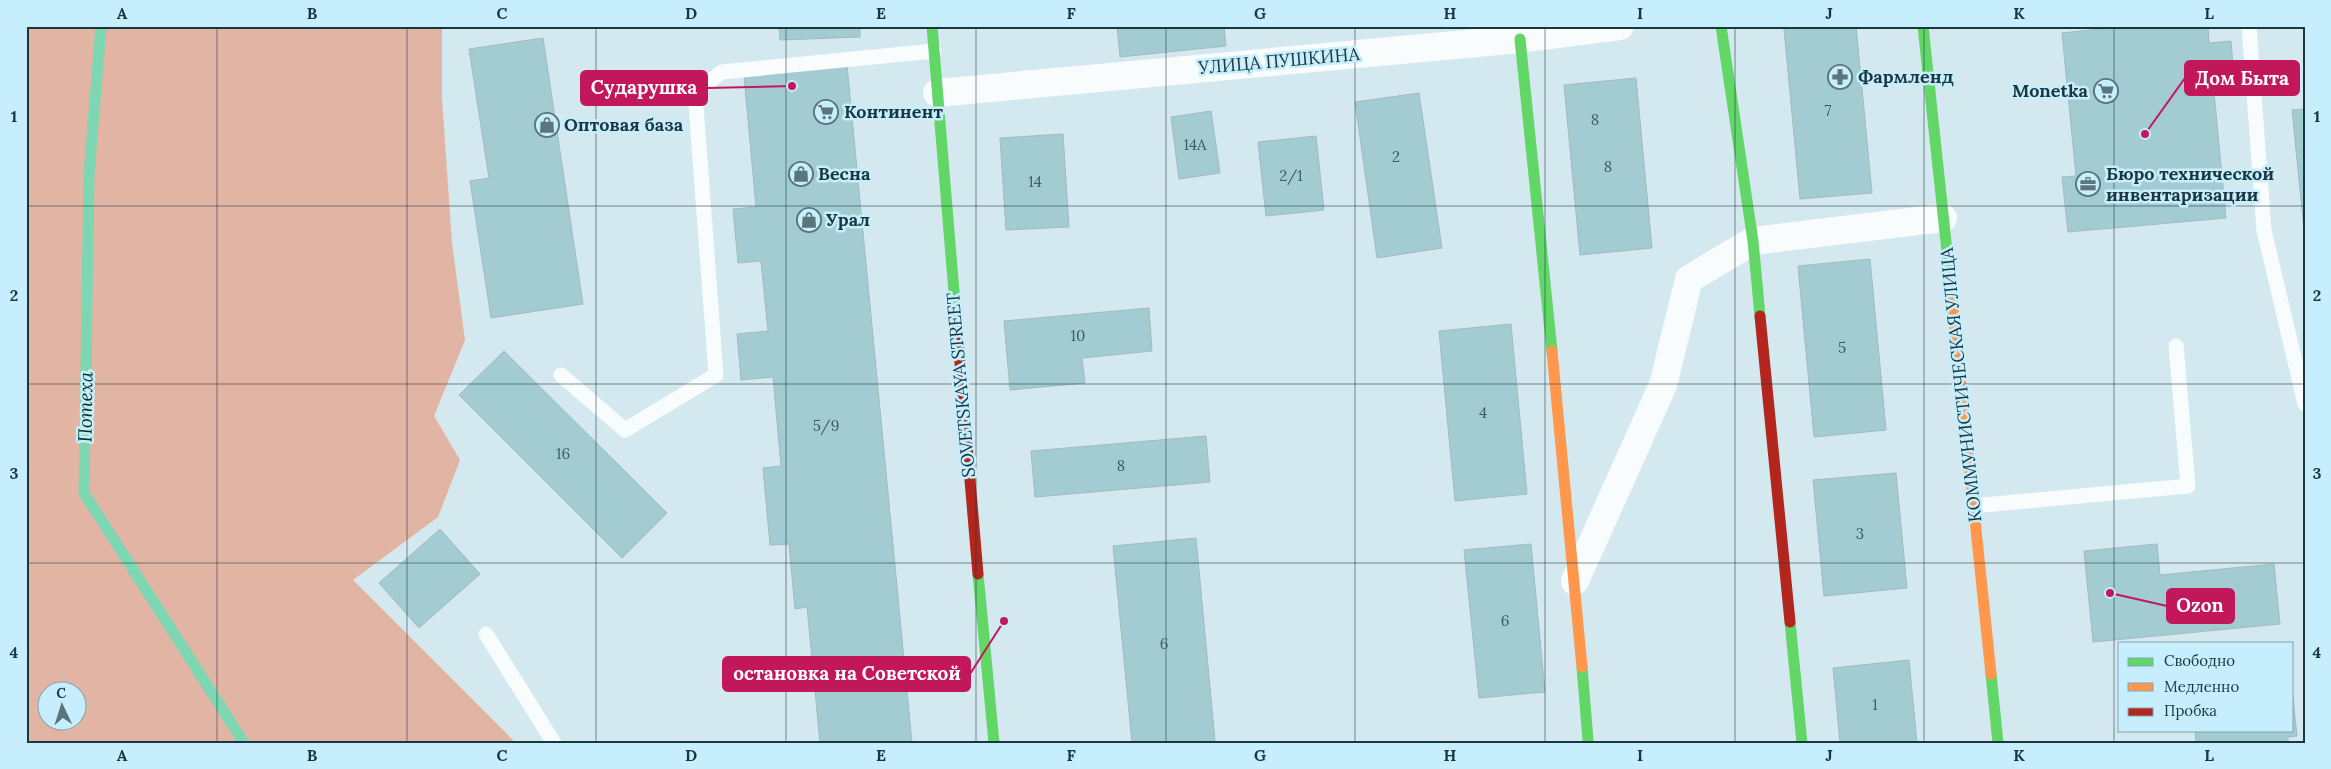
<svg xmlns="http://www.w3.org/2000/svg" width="2331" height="769" font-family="Lora,serif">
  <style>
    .forest { fill: #e2b4a3; fill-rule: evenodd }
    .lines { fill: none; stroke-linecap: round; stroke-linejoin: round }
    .stream { stroke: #7ed7b3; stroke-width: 11 }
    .building { fill: #a2ccd2; stroke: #a3bbbf }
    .lane { stroke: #f8fcfd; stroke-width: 15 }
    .street { stroke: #f8fcfd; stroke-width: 28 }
    .fast { stroke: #63d668; stroke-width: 11 }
    .slow { stroke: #ff974d; stroke-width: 11 }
    .jam { stroke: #b3261e; stroke-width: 11 }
    .grid { fill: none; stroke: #1a3740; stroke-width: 1; stroke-opacity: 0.55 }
    .labels { text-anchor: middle; stroke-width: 5; stroke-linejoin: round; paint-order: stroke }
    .number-label { font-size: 15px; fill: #3c5c64 }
    .street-label { font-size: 18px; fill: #1a3740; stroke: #c6eefc }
    .poi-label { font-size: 18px; font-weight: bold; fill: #1a3740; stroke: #c6eefc; text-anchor: start }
    .water-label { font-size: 19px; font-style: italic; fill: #00341f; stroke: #c6eefc }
    .leader { fill: none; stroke: #c2185b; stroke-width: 2 }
    .callout-dot { fill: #c2185b; stroke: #c6eefc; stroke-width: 2 }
    .callout { fill: #c2185b; stroke: #c2185b; stroke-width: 2 }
    .callout-label { font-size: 19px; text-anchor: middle; font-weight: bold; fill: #fff }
    .neatline { fill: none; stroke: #1a3740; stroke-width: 2 }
    .grid-label { font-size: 16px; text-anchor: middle; font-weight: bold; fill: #1a3740 }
  </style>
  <rect width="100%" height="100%" fill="#d3e8ef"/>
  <path class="forest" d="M 26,26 L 442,26 L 442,98 L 452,243 L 465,340 L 434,416 L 460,460 L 438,517 L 353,580 L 513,740 L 512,743 L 26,743 ZM 48,692 L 78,692 L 78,722 L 48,722 Z"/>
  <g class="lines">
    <polyline class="stream" points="101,26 89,175 84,493 244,743"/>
  </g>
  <g class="building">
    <polygon points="779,26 860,26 860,37 780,40"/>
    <polygon points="1117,26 1224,26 1226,46 1120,57"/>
    <polygon points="1814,26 1856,26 1872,193 1800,199 1784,29"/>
    <polygon points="2128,26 2208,26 2209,43 2231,41 2235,91 2214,92 2226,218 2068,232 2062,177 2076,176 2062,33"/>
    <polygon points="543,38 583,304 491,318 470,181 489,178 469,49"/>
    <polygon points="847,65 912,743 820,743 807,607 795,609 789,544 770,545 763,468 781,466 773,377 741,380 737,334 768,331 761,261 738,263 733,209 756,207 744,76"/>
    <polygon points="1636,78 1652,248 1580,255 1564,85"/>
    <polygon points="1419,93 1442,248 1377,258 1355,102"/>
    <polygon points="2305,109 2305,239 2292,110"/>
    <polygon points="1211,111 1220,173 1179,179 1171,117"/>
    <polygon points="1063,134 1069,227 1006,230 1000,138"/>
    <polygon points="1316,136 1324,210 1266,216 1258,142"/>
    <polygon points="1870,259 1886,430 1814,437 1798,266"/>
    <polygon points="1149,308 1152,351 1082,358 1085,383 1010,390 1004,321"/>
    <polygon points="1511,324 1527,494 1455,501 1439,331"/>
    <polygon points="504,351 667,513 622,558 459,395"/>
    <polygon points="1206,436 1210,482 1035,497 1031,451"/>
    <polygon points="1896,473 1907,588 1824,596 1813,480"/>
    <polygon points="440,529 480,574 419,628 379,583"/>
    <polygon points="1196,538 1215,741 1132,743 1113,546"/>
    <polygon points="1531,544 1545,692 1479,698 1464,550"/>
    <polygon points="2157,544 2160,575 2274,564 2280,624 2093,642 2084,551"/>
    <polygon points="1909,660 1917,743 1840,743 1833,668"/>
    <polygon points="2293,698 2297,736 2288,737 2288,743 2196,743 2195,730 2292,730"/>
  </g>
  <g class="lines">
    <g class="lane">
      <polyline points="2249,26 2264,230 2305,404"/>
      <polyline points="561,375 625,430 716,375 695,92 722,72 934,51"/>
      <polyline points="1973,506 2188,486 2176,346"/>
      <polyline points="486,634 554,743"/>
    </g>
    <g class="street">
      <polyline points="937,93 1520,39 1620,26"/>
      <polyline points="1575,581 1663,385 1689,279 1753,241 1943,218"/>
    </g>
    <g class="fast">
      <polyline points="932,26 956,316"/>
      <polyline points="1721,26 1753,241 1760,316"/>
      <polyline points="1923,26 1951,289"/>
      <polyline points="1520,39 1552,351"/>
      <polyline points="978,574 994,743"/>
      <polyline points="1790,622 1802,743"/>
      <polyline points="1582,667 1588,740"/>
      <polyline points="1991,674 1998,743"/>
    </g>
    <g class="slow">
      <polyline points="1951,289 1991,674"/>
      <polyline points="1552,351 1582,667"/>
    </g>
    <g class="jam">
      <polyline points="956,316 978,574"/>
      <polyline points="1760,316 1790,622"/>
    </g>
  </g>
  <path class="grid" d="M 217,26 L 217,743M 407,26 L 407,743M 596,26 L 596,743M 786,26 L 786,743M 976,26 L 976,743M 1166,26 L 1166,743M 1355,26 L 1355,743M 1545,26 L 1545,743M 1735,26 L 1735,743M 1924,26 L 1924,743M 2114,26 L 2114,743M 26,206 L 2305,206M 26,384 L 2305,384M 26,563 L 2305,563"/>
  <defs>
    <symbol id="pharmacy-ring" viewBox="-11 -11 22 22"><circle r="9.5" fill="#c6eefc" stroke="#5b757d" stroke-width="1.5"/><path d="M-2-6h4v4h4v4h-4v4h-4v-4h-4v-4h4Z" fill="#5b757d"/></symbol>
    <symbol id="supermarket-ring" viewBox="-11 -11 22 22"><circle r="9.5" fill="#c6eefc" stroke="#5b757d" stroke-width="1.5"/><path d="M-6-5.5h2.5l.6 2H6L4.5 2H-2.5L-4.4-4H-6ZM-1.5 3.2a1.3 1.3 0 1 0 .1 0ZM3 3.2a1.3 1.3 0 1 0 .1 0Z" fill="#5b757d"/></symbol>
    <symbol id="shop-ring" viewBox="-11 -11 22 22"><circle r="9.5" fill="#c6eefc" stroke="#5b757d" stroke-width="1.5"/><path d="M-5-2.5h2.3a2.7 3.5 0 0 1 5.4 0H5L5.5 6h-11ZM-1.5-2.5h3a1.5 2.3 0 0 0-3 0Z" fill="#5b757d"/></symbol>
    <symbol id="office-ring" viewBox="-11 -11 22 22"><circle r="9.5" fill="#c6eefc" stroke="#5b757d" stroke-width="1.5"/><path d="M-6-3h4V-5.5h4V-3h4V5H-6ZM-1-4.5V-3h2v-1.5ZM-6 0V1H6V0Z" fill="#5b757d"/></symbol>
  </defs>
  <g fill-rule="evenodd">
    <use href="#pharmacy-ring" x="1826" y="63" width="28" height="28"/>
    <use href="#supermarket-ring" x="2092" y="77" width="28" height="28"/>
    <use href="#supermarket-ring" x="812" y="98" width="28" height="28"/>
    <use href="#shop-ring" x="533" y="111" width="28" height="28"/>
    <use href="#shop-ring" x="787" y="160" width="28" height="28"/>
    <use href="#office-ring" x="2074" y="170" width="28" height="28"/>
    <use href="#shop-ring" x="795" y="206" width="28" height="28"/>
  </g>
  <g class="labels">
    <g class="number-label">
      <text x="1828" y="116">7</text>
      <text x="1595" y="125">8</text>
      <text x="1195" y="150">14А</text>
      <text x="1396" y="162">2</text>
      <text x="1608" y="172">8</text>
      <text x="1291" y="181">2/1</text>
      <text x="1035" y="187">14</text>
      <text x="1078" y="341">10</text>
      <text x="1842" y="353">5</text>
      <text x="1483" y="418">4</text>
      <text x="826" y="431">5/9</text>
      <text x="563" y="459">16</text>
      <text x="1121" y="471">8</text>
      <text x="1860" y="539">3</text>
      <text x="1505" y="626">6</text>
      <text x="1164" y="649">6</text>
      <text x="1875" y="710">1</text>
    </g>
    <g class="street-label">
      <text transform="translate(1279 61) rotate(-5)" y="6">УЛИЦА ПУШКИНА</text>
      <text transform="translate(961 385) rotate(-95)" y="6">SOVETSKAYA STREET</text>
      <text transform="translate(1961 385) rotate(-96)" y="6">КОММУНИСТИЧЕСКАЯ УЛИЦА</text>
    </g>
    <g class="poi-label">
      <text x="1858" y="83">Фармленд</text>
      <text x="2088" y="97" text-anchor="end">Monetka</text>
      <text x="844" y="118">Континент</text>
      <text x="564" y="131">Оптовая база</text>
      <text x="818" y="180">Весна</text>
      <text x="2106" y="180">Бюро технической<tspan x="2106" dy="21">инвентаризации</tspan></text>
      <text x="826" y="226">Урал</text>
    </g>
    <g class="water-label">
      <text transform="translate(85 407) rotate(-89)" y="7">Потеха</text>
    </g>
  </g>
  <path class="leader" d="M2145 134L2185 78M792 86L707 88M2110 593L2167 606M1004 621L970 674"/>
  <g class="callout-dot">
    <circle cx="2145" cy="134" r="5"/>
    <circle cx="792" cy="86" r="5"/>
    <circle cx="2110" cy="593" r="5"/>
    <circle cx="1004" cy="621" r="5"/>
  </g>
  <g class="callout">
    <rect x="2185" y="61" width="114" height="34" rx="5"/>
    <rect x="581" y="71" width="126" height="34" rx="5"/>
    <rect x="2167" y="589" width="67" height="34" rx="5"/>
    <rect x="723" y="657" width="247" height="34" rx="5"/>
  </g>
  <g class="callout-label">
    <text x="2242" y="85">Дом Быта</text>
    <text x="644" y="94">Сударушка</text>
    <text x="2200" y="612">Ozon</text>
    <text x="847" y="680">остановка на Советской</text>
  </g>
  <rect width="2331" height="769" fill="none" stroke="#c6eefc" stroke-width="55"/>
  <rect x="2118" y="642" width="175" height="90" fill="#c6eefc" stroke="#81a5b1"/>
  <rect x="2128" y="658" width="25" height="8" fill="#63d668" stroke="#81a5b1"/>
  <text x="2164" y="666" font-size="15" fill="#1a3740">Свободно</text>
  <rect x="2128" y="683" width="25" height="8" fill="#ff974d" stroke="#81a5b1"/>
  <text x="2164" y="692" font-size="15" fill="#1a3740">Медленно</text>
  <rect x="2128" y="708" width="25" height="8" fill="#b3261e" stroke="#81a5b1"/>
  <text x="2164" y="716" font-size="15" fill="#1a3740">Пробка</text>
  <g transform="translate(62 706) rotate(356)"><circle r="24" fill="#c6eefc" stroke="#81a5b1"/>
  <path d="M0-4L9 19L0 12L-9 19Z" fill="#5b757d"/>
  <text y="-8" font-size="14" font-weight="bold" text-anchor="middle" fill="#1a3740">С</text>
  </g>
  <rect x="28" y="28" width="2276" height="714" class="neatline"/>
  <g class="grid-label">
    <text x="122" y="19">A</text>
    <text x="312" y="19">B</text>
    <text x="502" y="19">C</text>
    <text x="691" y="19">D</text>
    <text x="881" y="19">E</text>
    <text x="1071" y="19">F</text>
    <text x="1260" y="19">G</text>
    <text x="1450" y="19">H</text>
    <text x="1640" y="19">I</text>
    <text x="1829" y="19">J</text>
    <text x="2019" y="19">K</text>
    <text x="2209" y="19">L</text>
    <text x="14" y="122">1</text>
    <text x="2317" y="122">1</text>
    <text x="14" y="301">2</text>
    <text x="2317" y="301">2</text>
    <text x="14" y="479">3</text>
    <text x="2317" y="479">3</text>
    <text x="14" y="658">4</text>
    <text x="2317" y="658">4</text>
    <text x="122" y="761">A</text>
    <text x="312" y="761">B</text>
    <text x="502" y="761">C</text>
    <text x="691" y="761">D</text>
    <text x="881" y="761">E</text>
    <text x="1071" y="761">F</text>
    <text x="1260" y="761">G</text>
    <text x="1450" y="761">H</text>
    <text x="1640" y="761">I</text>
    <text x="1829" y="761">J</text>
    <text x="2019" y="761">K</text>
    <text x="2209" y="761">L</text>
  </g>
</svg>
